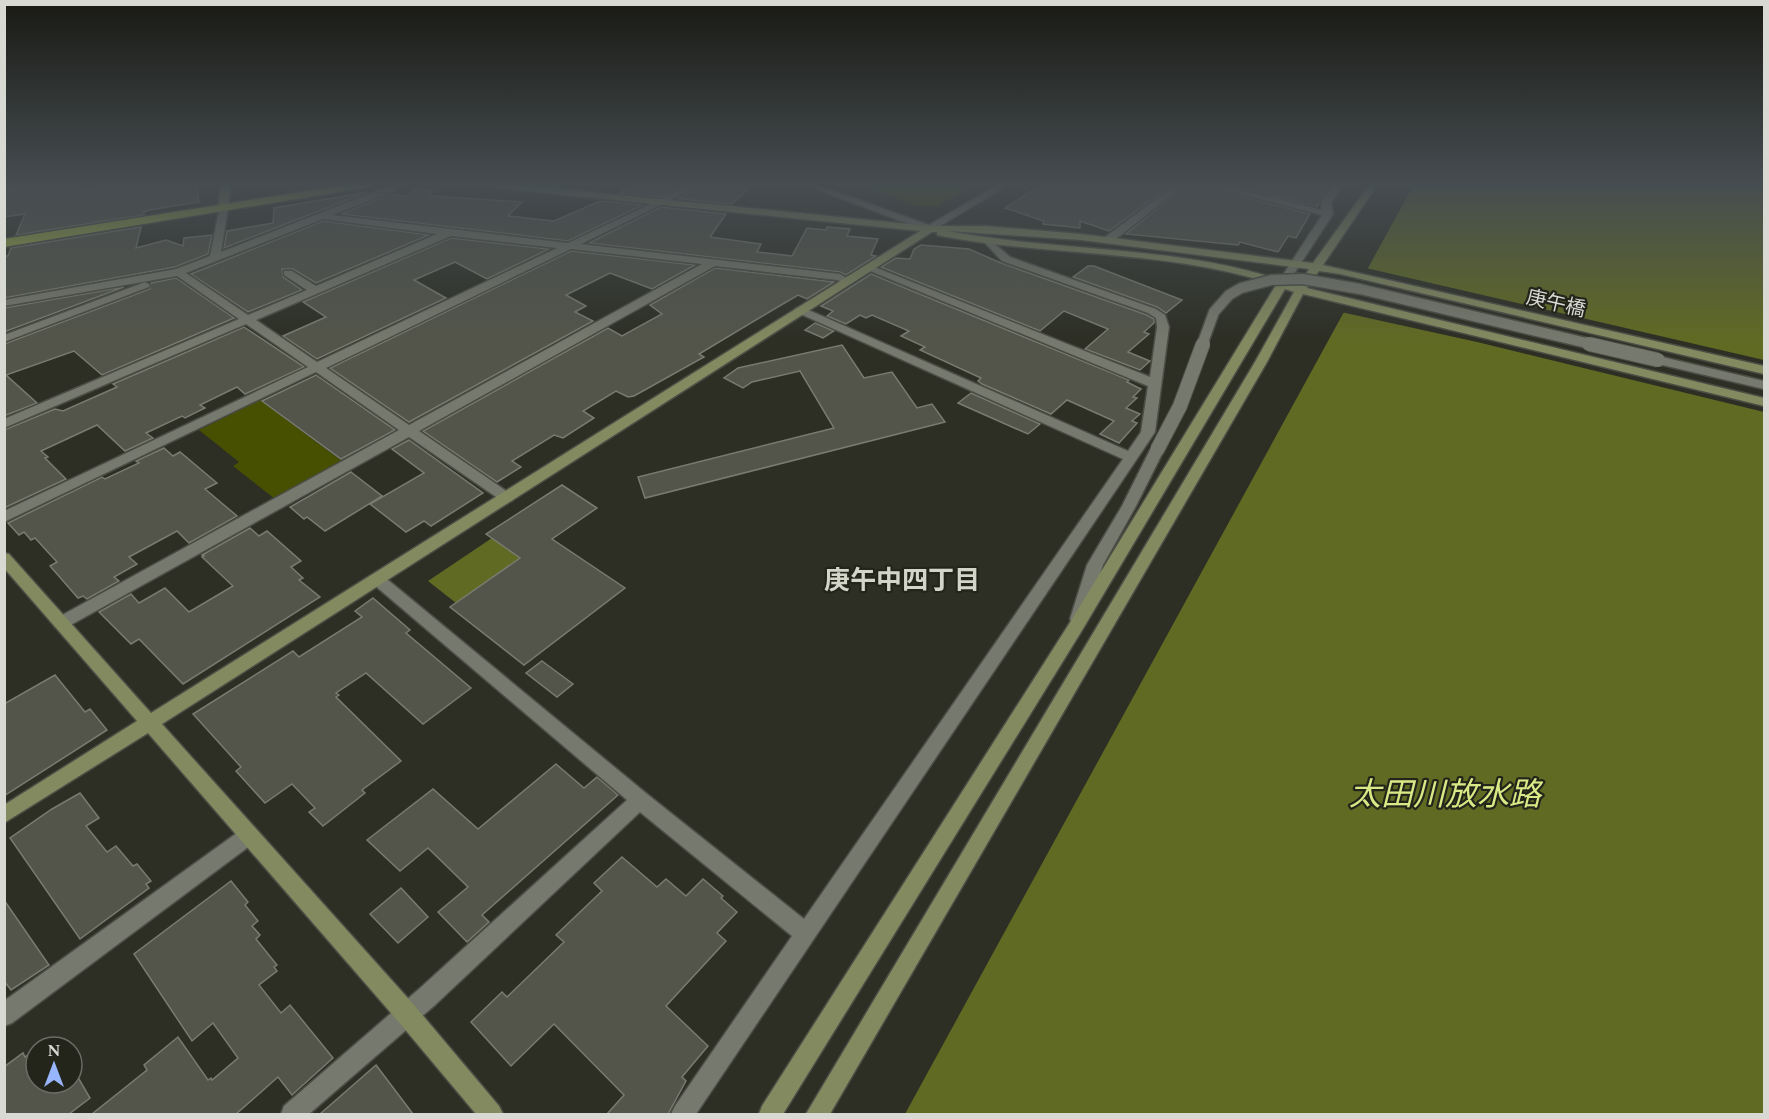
<svg xmlns="http://www.w3.org/2000/svg" width="1769" height="1119" font-family="Spectral,'Noto Sans JP',serif">
  <style>
    .green { fill: #474f00 }
    .water { fill: #616a23 }
    .pier { fill: #2d2f25 }
    .building { fill: #53554a; stroke: #787b6f; stroke-width: 1.5 }
    .lines { fill: none; stroke-linecap: round; stroke-linejoin: round }
    .street-casing { stroke: #4c4d45; stroke-width: 3 }
    .secondary-casing { stroke: #4c4d45; stroke-width: 3 }
    .highway-casing { stroke: #4c4d45; stroke-width: 3 }
    .street { fill: #76796d; fill-rule: evenodd }
    .secondary { fill: #838a60; fill-rule: evenodd }
    .highway { fill: #a1b043; fill-rule: evenodd }
    .street-bridge-far1-casing { stroke: #4c4d45; stroke-width: 13; stroke-linecap: butt }
    .street-bridge-casing { stroke: #4c4d45; stroke-width: 16; stroke-linecap: butt }
    .street-bridge-far1 { stroke: #76796d; stroke-width: 10 }
    .street-bridge { stroke: #76796d; stroke-width: 14 }
    .labels { text-anchor: middle; stroke-width: 4.5; stroke-linejoin: round; paint-order: stroke }
    .far-street-label { font-size: 20px; fill: #d8d9d3; stroke: #23251b }
    .neighbourhood-label { font-size: 26px; font-weight: bold; fill: #d2d5c8; stroke: #23251b }
    .near-water-label { font-size: 32px; font-style: italic; fill: #d9e985; stroke: #23251b }
  </style>
  <rect width="100%" height="100%" fill="#2d2f25"/>
  <g class="green">
    <polygon points="856,184 975,184 937,206 916,205"/>
    <polygon points="260,400 343,462 275,499 233,466 239,462 199,430"/>
  </g>
  <g class="water">
    <polygon points="1414,184 1764,184 1764,1114 905,1114"/>
    <polygon points="492,538 520,558 456,603 428,581"/>
  </g>
  <polygon class="pier" points="1366,268 1764,360 1764,412 1477,342 1341,312"/>
  <g class="building">
    <polygon points="49,184 84,184 85,191 108,184 196,184 199,202 149,210 144,212 144,215 16,235 25,214 4,217 4,194 42,189"/>
    <polygon points="640,184 689,184 661,197 619,193"/>
    <polygon points="705,184 754,184 732,204 678,199"/>
    <polygon points="1042,184 1173,184 1109,231 1080,221 1080,228 1043,224 1044,221 1005,208"/>
    <polygon points="1188,184 1199,184 1200,186 1310,214 1296,238 1288,236 1278,252 1240,242 1238,245 1126,234"/>
    <polygon points="1223,184 1331,184 1317,207"/>
    <polygon points="414,189 432,191 430,196 522,202 508,216 554,221 600,201 643,205 568,241 341,214 392,194 407,196"/>
    <polygon points="368,192 224,248 227,231 273,223 274,208"/>
    <polygon points="661,207 726,214 710,237 761,244 757,252 792,256 807,228 826,230 827,227 850,229 847,236 878,239 871,255 876,256 846,275 840,272 589,243"/>
    <polygon points="323,221 429,235 316,283 293,269 282,269 283,277 302,290 248,312 191,274"/>
    <polygon points="141,227 136,248 166,240 183,246 184,238 212,235 208,254 175,267 4,298 4,256 8,256 11,248"/>
    <polygon points="451,238 549,249 487,279 455,262 414,280 446,298 317,359 283,336 326,317 303,302"/>
    <polygon points="921,245 969,249 1001,263 1147,315 1154,319 1154,323 1144,332 1149,334 1128,352 1150,361 1140,370 1085,349 1108,329 1064,311 1040,331 881,267 896,258 910,259 914,249"/>
    <polygon points="571,251 695,265 652,289 610,273 566,295 586,306 575,312 593,321 409,422 330,368"/>
    <polygon points="1088,266 1094,266 1182,300 1166,313 1157,307 1073,277"/>
    <polygon points="715,268 834,282 807,299 798,295 776,308 699,354 704,357 634,396 628,397 616,391 583,411 594,418 563,438 554,435 512,461 521,467 497,482 423,431 608,328 622,336 662,314 650,305"/>
    <polygon points="871,274 1129,380 1127,382 1141,389 1133,397 1137,398 1126,408 1140,414 1132,421 1137,423 1119,443 1100,434 1114,421 1067,400 1051,414 982,384 978,381 981,378 920,350 925,347 901,336 909,331 872,315 866,318 860,315 846,324 827,316 833,311 821,306"/>
    <polygon points="176,278 234,318 102,375 74,351 6,375 37,403 4,416 4,344 150,289 151,283"/>
    <polygon points="124,287 4,332 4,308"/>
    <polygon points="815,323 834,331 823,338 805,330"/>
    <polygon points="244,327 304,367 245,394 237,387 200,405 205,408 185,418 182,416 146,433 153,438 125,451 97,425 41,451 48,457 45,458 66,479 4,508 4,430 55,409 63,411 117,387 113,384"/>
    <polygon points="842,345 864,378 892,372 917,408 932,404 945,422 645,498 638,477 834,428 800,371 752,382 743,388 724,378 738,368"/>
    <polygon points="316,375 395,430 341,459 262,401"/>
    <polygon points="971,393 1040,424 1028,434 958,403"/>
    <polygon points="409,440 483,493 431,526 424,521 406,532 370,504 424,473 392,449"/>
    <polygon points="164,448 173,456 180,452 217,483 205,489 237,516 189,543 177,531 129,557 137,564 114,577 119,581 87,599 83,596 78,598 50,566 57,562 35,538 31,540 24,532 19,535 8,523 102,477 105,479 139,463 136,461"/>
    <polygon points="351,472 382,496 325,531 307,517 304,519 290,507"/>
    <polygon points="562,485 597,508 552,539 625,588 524,665 450,607 520,558 486,534"/>
    <polygon points="250,528 259,536 267,531 301,561 291,567 303,578 299,580 320,597 183,684 139,639 131,644 99,612 131,594 139,603 165,588 189,612 233,586 202,557 204,556 202,555"/>
    <polygon points="373,598 410,630 406,633 471,688 423,724 366,673 336,693 339,695 336,697 401,761 362,790 365,793 323,826 309,812 315,808 292,784 265,803 236,771 241,767 193,714 293,651 299,657 362,617 355,611"/>
    <polygon points="542,661 573,684 557,697 526,673"/>
    <polygon points="55,675 85,712 90,709 107,730 4,796 4,704"/>
    <polygon points="556,764 584,788 597,777 618,795 482,915 489,922 467,942 438,912 468,887 428,848 400,871 367,840 433,789 478,829"/>
    <polygon points="80,793 99,818 86,826 107,852 116,846 133,866 137,864 151,881 146,884 149,888 80,939 10,838 52,809"/>
    <polygon points="622,857 657,887 666,879 686,896 703,879 723,896 721,898 737,912 717,933 726,941 666,1006 708,1046 682,1077 686,1081 668,1114 607,1114 624,1095 554,1024 511,1066 471,1022 502,992 507,997 564,942 556,935 602,891 594,883"/>
    <polygon points="231,881 248,902 245,905 258,921 252,926 260,935 256,939 277,965 274,967 277,971 259,985 281,1013 290,1005 333,1058 292,1095 278,1077 236,1114 92,1114 147,1070 144,1065 178,1037 208,1080 211,1078 212,1080 238,1058 213,1023 192,1041 134,954"/>
    <polygon points="401,888 428,917 398,943 370,914"/>
    <polygon points="4,900 49,965 11,990 4,981"/>
    <polygon points="36,1049 36,1083 72,1083 72,1067 90,1098 69,1114 4,1114 4,1067 23,1053 25,1057"/>
    <polygon points="376,1065 413,1114 320,1114"/>
  </g>
  <g class="lines">
    <defs>
      <g id="street">
        <polygon points="24,184 47,184 42,187 4,192 4,186"/>
        <path d="M 394,184 L 405,184 L 392,192 L 332,215 L 568,243 L 693,184 L 703,184 L 581,244 L 840,274 L 852,281 L 847,284 L 837,280 L 715,266 L 419,431 L 512,495 L 514,498 L 512,501 L 502,501 L 409,437 L 67,627 L 55,627 L 53,623 L 55,619 L 399,430 L 316,372 L 4,522 L 4,511 L 308,367 L 246,324 L 4,428 L 4,419 L 239,319 L 177,276 L 4,306 L 4,300 L 176,269 L 210,256 L 220,206 L 228,208 L 221,252 ZM 323,219 L 437,234 L 316,286 L 292,271 L 284,271 L 284,275 L 307,290 L 248,315 L 186,273 ZM 451,236 L 557,248 L 317,362 L 256,320 ZM 571,249 L 702,264 L 409,425 L 326,368 Z"/>
        <polygon points="553,184 565,184 549,192 541,190"/>
        <polygon points="802,184 814,184 929,225 999,184 1010,184 930,232"/>
        <polygon points="1176,184 1186,184 1112,242 1104,242 1104,238"/>
        <polygon points="1201,184 1216,184 1322,210 1321,203 1334,184 1343,184 1331,203 1333,214 1286,286 1282,287 1277,284 1322,215"/>
        <polygon points="989,239 1010,257 1156,309 1165,315 1169,327 1155,432 696,1114 671,1114 675,1106 792,936 640,812 435,1005 309,1114 281,1114 284,1106 419,989 627,800 372,583 369,579 372,575 382,575 647,794 804,919 1123,459 796,312 796,308 804,308 1128,451 1141,432 1148,386 863,268 868,265 872,266 1150,377 1157,327 1156,318 1148,313 1002,261 984,242"/>
        <polygon points="145,282 150,285 149,287 4,342 4,335"/>
        <polygon points="1658,356 1764,381 1764,389 1654,363 1652,360"/>
        <polygon points="1157,446 1164,450 1136,506 1103,565 1086,619 1084,623 1072,623 1070,619 1087,565 1122,506 1150,450"/>
        <polygon points="248,827 255,830 258,836 255,842 12,1023 4,1026 4,1001 241,830"/>
      </g>
      <g id="secondary">
        <polygon points="221,184 231,184 228,208 223,211 218,208"/>
        <path d="M 483,184 L 510,184 L 930,226 L 986,226 L 1081,234 L 1313,263 L 1370,184 L 1378,184 L 1323,265 L 1764,366 L 1764,374 L 1340,274 L 1319,271 L 1307,288 L 1764,398 L 1764,406 L 1303,294 L 1267,362 L 830,1114 L 806,1114 L 1255,362 L 1294,292 L 1285,289 L 1081,632 L 783,1114 L 759,1114 L 762,1106 L 1069,624 L 1276,285 C 1168,249 1051,257 941,236 L 937,235 L 937,232 L 932,232 L 162,724 L 414,1005 L 499,1106 L 503,1114 L 476,1114 L 398,1021 L 148,733 L 4,823 L 4,805 L 137,721 L 4,568 L 4,553 L 9,554 L 151,713 L 920,231 L 487,187 ZM 948,231 L 1081,240 L 1309,269 L 1298,286 L 1291,284 L 1303,276 L 1298,273 L 1281,280 C 1174,245 1059,252 948,231 Z"/>
      </g>
      <polygon id="highway" points="351,184 375,184 369,187 4,247 4,239"/>
    </defs>
    <use href="#street" class="street-casing"/>
    <use href="#secondary" class="secondary-casing"/>
    <use href="#highway" class="highway-casing"/>
    <use href="#street" class="street"/>
    <use href="#secondary" class="secondary"/>
    <use href="#highway" class="highway"/>
    <defs>
      <polyline id="street-bridge-far1" points="1202,345 1214,312 1229,295 1241,288 1271,280 1303,279 1360,289 1595,345"/>
      <g id="street-bridge">
        <polyline points="1589,344 1658,360"/>
        <polyline points="1157,450 1180,406 1203,344"/>
      </g>
    </defs>
    <use href="#street-bridge-far1" class="street-bridge-far1-casing"/>
    <use href="#street-bridge" class="street-bridge-casing"/>
    <use href="#street-bridge-far1" class="street-bridge-far1"/>
    <use href="#street-bridge" class="street-bridge"/>
  </g>
  <linearGradient id="sky" x2="0" y2="1"><stop stop-color="#191a14"/><stop offset="0.54" stop-color="#464d51"/><stop offset="1" stop-color="#464d51" stop-opacity="0"/></linearGradient>
  <rect width="1769" height="340" fill="url(#sky)"/>
  <g class="labels">
    <g class="far-street-label">
      <text transform="translate(1556 303) rotate(13)" y="7">庚午橋</text>
    </g>
    <g class="neighbourhood-label">
      <text x="902" y="589">庚午中四丁目</text>
    </g>
    <g class="near-water-label">
      <text x="1445" y="805">太田川放水路</text>
    </g>
  </g>
  <rect width="1769" height="1119" fill="none" stroke="#d8d9d3" stroke-width="12"/>
  <g transform="translate(54 1065)"><circle r="28" fill="#23251b" stroke="#6b6d65" stroke-width="1.5"/>
  <path d="M0-4.5L10 22L0 15L-10 22Z" fill="#97b6fd"/>
  <text y="-9" font-size="16" font-weight="bold" text-anchor="middle" fill="#d8d9d3">N</text>
  </g>
</svg>
